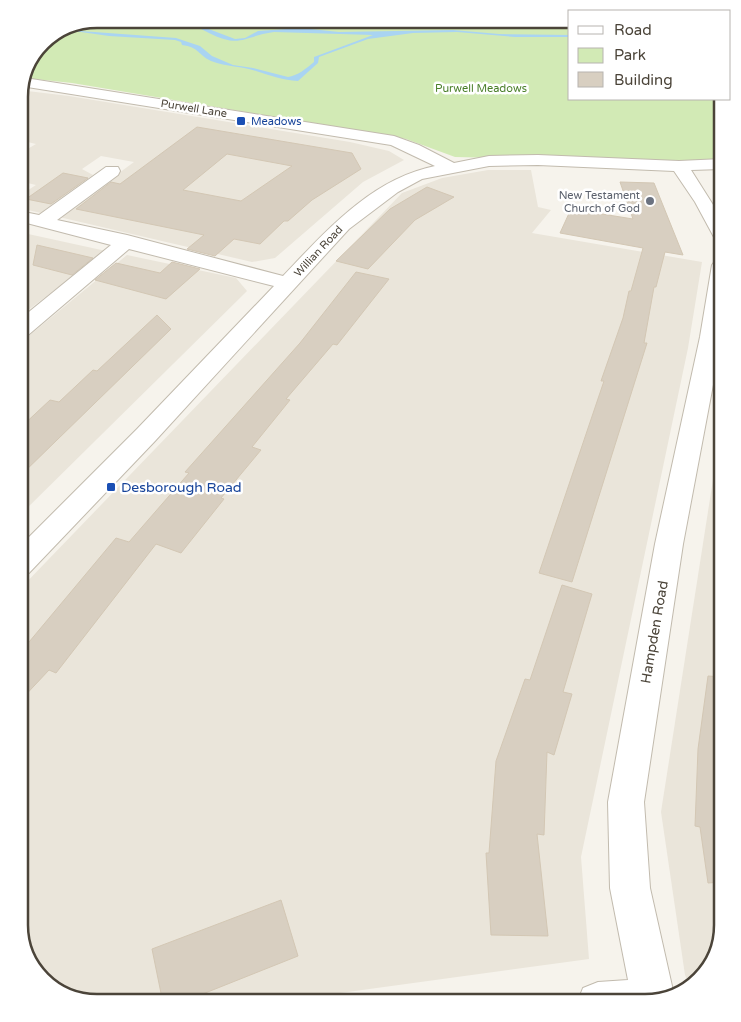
<svg xmlns="http://www.w3.org/2000/svg" width="741" height="1022" font-family="'Varela Round',sans-serif">
  <style>
    .residential { fill: #eae5da }
    .green { fill: #d2eab5 }
    .water { fill: #a9d4f2 }
    .building { fill: #d8cfc1; stroke: #d3c7b4; fill-rule: evenodd }
    .lines { fill: none; stroke-linecap: round; stroke-linejoin: round }
    .minor-casing { stroke: #c2bbae; stroke-width: 2 }
    .minor { fill: #fff; fill-rule: evenodd }
    .transit-dot { fill: #1a4fb4; stroke: #fff; stroke-width: 2 }
    .worship-dot { fill: #6b7280; stroke: #fff; stroke-width: 2 }
    .labels { text-anchor: middle; stroke-width: 5; stroke-linejoin: round; paint-order: stroke }
    .far-park-label { font-size: 11px; fill: #4a7f2a; stroke: #fff }
    .far-street-label { font-size: 11px; fill: #4b4439; stroke: #fff }
    .far-transit-label { font-size: 11px; fill: #164399; stroke: #fff; text-anchor: start }
    .far-worship-label { font-size: 11px; fill: #5b616d; stroke: #fff; text-anchor: end }
    .transit-label { font-size: 14px; fill: #164399; stroke: #fff; text-anchor: start }
    .street-label { font-size: 14px; fill: #4b4439; stroke: #fff }
    .rim { fill: none; stroke: #4b4439; stroke-width: 2.5 }
  </style>
  <rect width="100%" height="100%" fill="#f6f3ec"/>
  <g class="residential">
    <polygon points="19,90 69,96 350,142 389,151 404,160 363,182 275,258 252,262 59,217 134,162 101,156 82,169 93,175 41,213 19,208 19,196 36,185 19,181 19,154 36,144 19,140"/>
    <polygon points="488,170 531,170 538,207 551,210 532,233 702,262 688,348 581,857 589,959 333,994 315,1003 91,1003 57,993 29,965 19,926 19,590 402,193 442,178"/>
    <polygon points="19,232 106,251 19,317"/>
    <polygon points="127,255 236,278 247,291 19,516 19,344"/>
    <polygon points="722,422 722,926 712,964 690,986 685,975 661,812"/>
  </g>
  <polygon class="green" points="96,19 570,19 570,99 722,99 722,159 665,162 455,157 406,139 72,83 25,78 45,38"/>
  <path class="water" d="M 192,19 L 198,19 L 206,28 L 235,39 L 245,38 L 258,31 L 301,28 L 339,32 L 453,30 L 499,34 L 570,35 L 570,37 L 515,37 L 457,32 L 413,33 L 368,39 L 319,57 L 318,63 L 298,81 C 283,80 271,76 256,71 C 242,66 227,67 211,61 C 198,55 199,47 182,45 L 181,42 L 175,40 L 109,36 L 67,30 L 176,38 L 200,46 L 212,56 L 233,65 L 253,68 L 288,77 C 297,76 307,68 314,62 L 314,57 L 373,35 L 274,32 C 244,36 241,49 209,33 C 201,29 196,27 192,19 Z"/>
  <g class="building">
    <path d="M 197,127 L 352,153 L 361,169 L 312,200 L 288,221 L 284,221 L 260,244 L 234,239 L 215,256 L 187,249 L 204,235 L 76,209 L 111,182 L 120,184 ZM 227,154 L 292,166 L 241,201 L 183,190 Z"/>
    <polygon points="63,173 88,178 51,204 26,199"/>
    <polygon points="620,182 654,183 683,255 665,252 656,287 654,287 644,343 647,343 572,582 539,573 604,381 601,381 623,318 629,291 631,291 643,248 560,233 571,209 633,219"/>
    <polygon points="427,187 454,197 415,220 368,269 336,261 390,209"/>
    <polygon points="37,245 93,258 72,275 33,265"/>
    <polygon points="172,262 200,269 166,299 95,280 116,263 160,273"/>
    <polygon points="356,272 389,279 337,345 333,344 286,399 290,400 252,447 261,450 221,498 224,499 181,553 156,544 56,673 49,670 19,702 19,654 116,538 129,542 189,473 185,472 300,343"/>
    <polygon points="157,315 171,329 19,477 19,429 50,400 59,402 93,370 97,371"/>
    <polygon points="562,585 592,594 563,692 572,694 554,755 547,752 544,835 537,834 548,936 491,935 486,853 489,853 496,761 525,679 530,680"/>
    <polygon points="708,676 722,677 722,882 708,883 700,827 695,826 698,749"/>
    <polygon points="281,900 298,956 180,1003 163,1003 152,949"/>
  </g>
  <g class="lines">
    <defs>
      <g id="minor">
        <path d="M 25,78 L 394,136 L 419,145 L 454,163 L 489,156 L 538,155 L 679,161 L 722,159 L 722,169 L 691,170 L 722,219 L 722,241 L 715,239 L 695,202 L 674,171 L 538,165 L 489,166 L 422,179 L 398,192 L 349,229 L 155,441 L 29,573 L 19,576 L 19,547 L 137,429 L 274,286 L 129,249 L 27,336 L 19,338 L 19,320 L 111,245 L 19,221 L 19,211 L 39,215 L 106,167 L 118,167 L 120,171 L 118,175 L 57,220 L 127,235 L 283,276 C 326,231 371,179 435,166 L 391,145 L 21,86 Z"/>
        <polygon points="722,259 722,337 683,544 644,802 650,888 674,995 645,1003 577,1003 583,988 598,982 628,980 610,888 608,802 655,544 700,337 712,265 715,261"/>
      </g>
    </defs>
    <use href="#minor" class="minor-casing"/>
    <use href="#minor" class="minor"/>
  </g>
  <g class="transit-dot">
    <rect x="236" y="116" width="10" height="10" rx="2.5"/>
    <rect x="106" y="482" width="10" height="10" rx="2.5"/>
  </g>
  <circle class="worship-dot" cx="650" cy="201" r="5"/>
  <g class="labels">
    <g class="far-park-label">
      <text x="481" y="92">Purwell Meadows</text>
    </g>
    <g class="far-street-label">
      <text transform="translate(194 108) rotate(9)" y="4">Purwell Lane</text>
      <text transform="translate(318 251) rotate(-47)" y="4">Willian Road</text>
    </g>
    <g class="far-transit-label">
      <text x="251" y="125">Meadows</text>
    </g>
    <g class="far-worship-label">
      <text x="640" y="199">New Testament<tspan x="640" dy="13">Church of God</tspan></text>
    </g>
    <g class="transit-label">
      <text x="121" y="492">Desborough Road</text>
    </g>
    <g class="street-label">
      <text transform="translate(654 632) rotate(-80)" y="5">Hampden Road</text>
    </g>
  </g>
  <path d="M0 0H741V1022H0ZM97 28H645A69 69 0 0 1 714 97V925A69 69 0 0 1 645 994H97A69 69 0 0 1 28 925V97A69 69 0 0 1 97 28Z" fill="#fff" fill-rule="evenodd"/>
  <path class="rim" d="M97 28H645A69 69 0 0 1 714 97V925A69 69 0 0 1 645 994H97A69 69 0 0 1 28 925V97A69 69 0 0 1 97 28Z"/>
  <rect x="568" y="10" width="162" height="90" fill="#ffffff" stroke="#b7b4b0"/>
  <rect x="578" y="26" width="25" height="8" fill="#ffffff" stroke="#b7b4b0"/>
  <text x="614" y="35" font-size="15" fill="#4b4439">Road</text>
  <rect x="578" y="48" width="25" height="15" fill="#d2eab5" stroke="#b7b4b0"/>
  <text x="614" y="60" font-size="15" fill="#4b4439">Park</text>
  <rect x="578" y="72" width="25" height="15" fill="#d8cfc1" stroke="#b7b4b0"/>
  <text x="614" y="85" font-size="15" fill="#4b4439">Building</text>
</svg>
